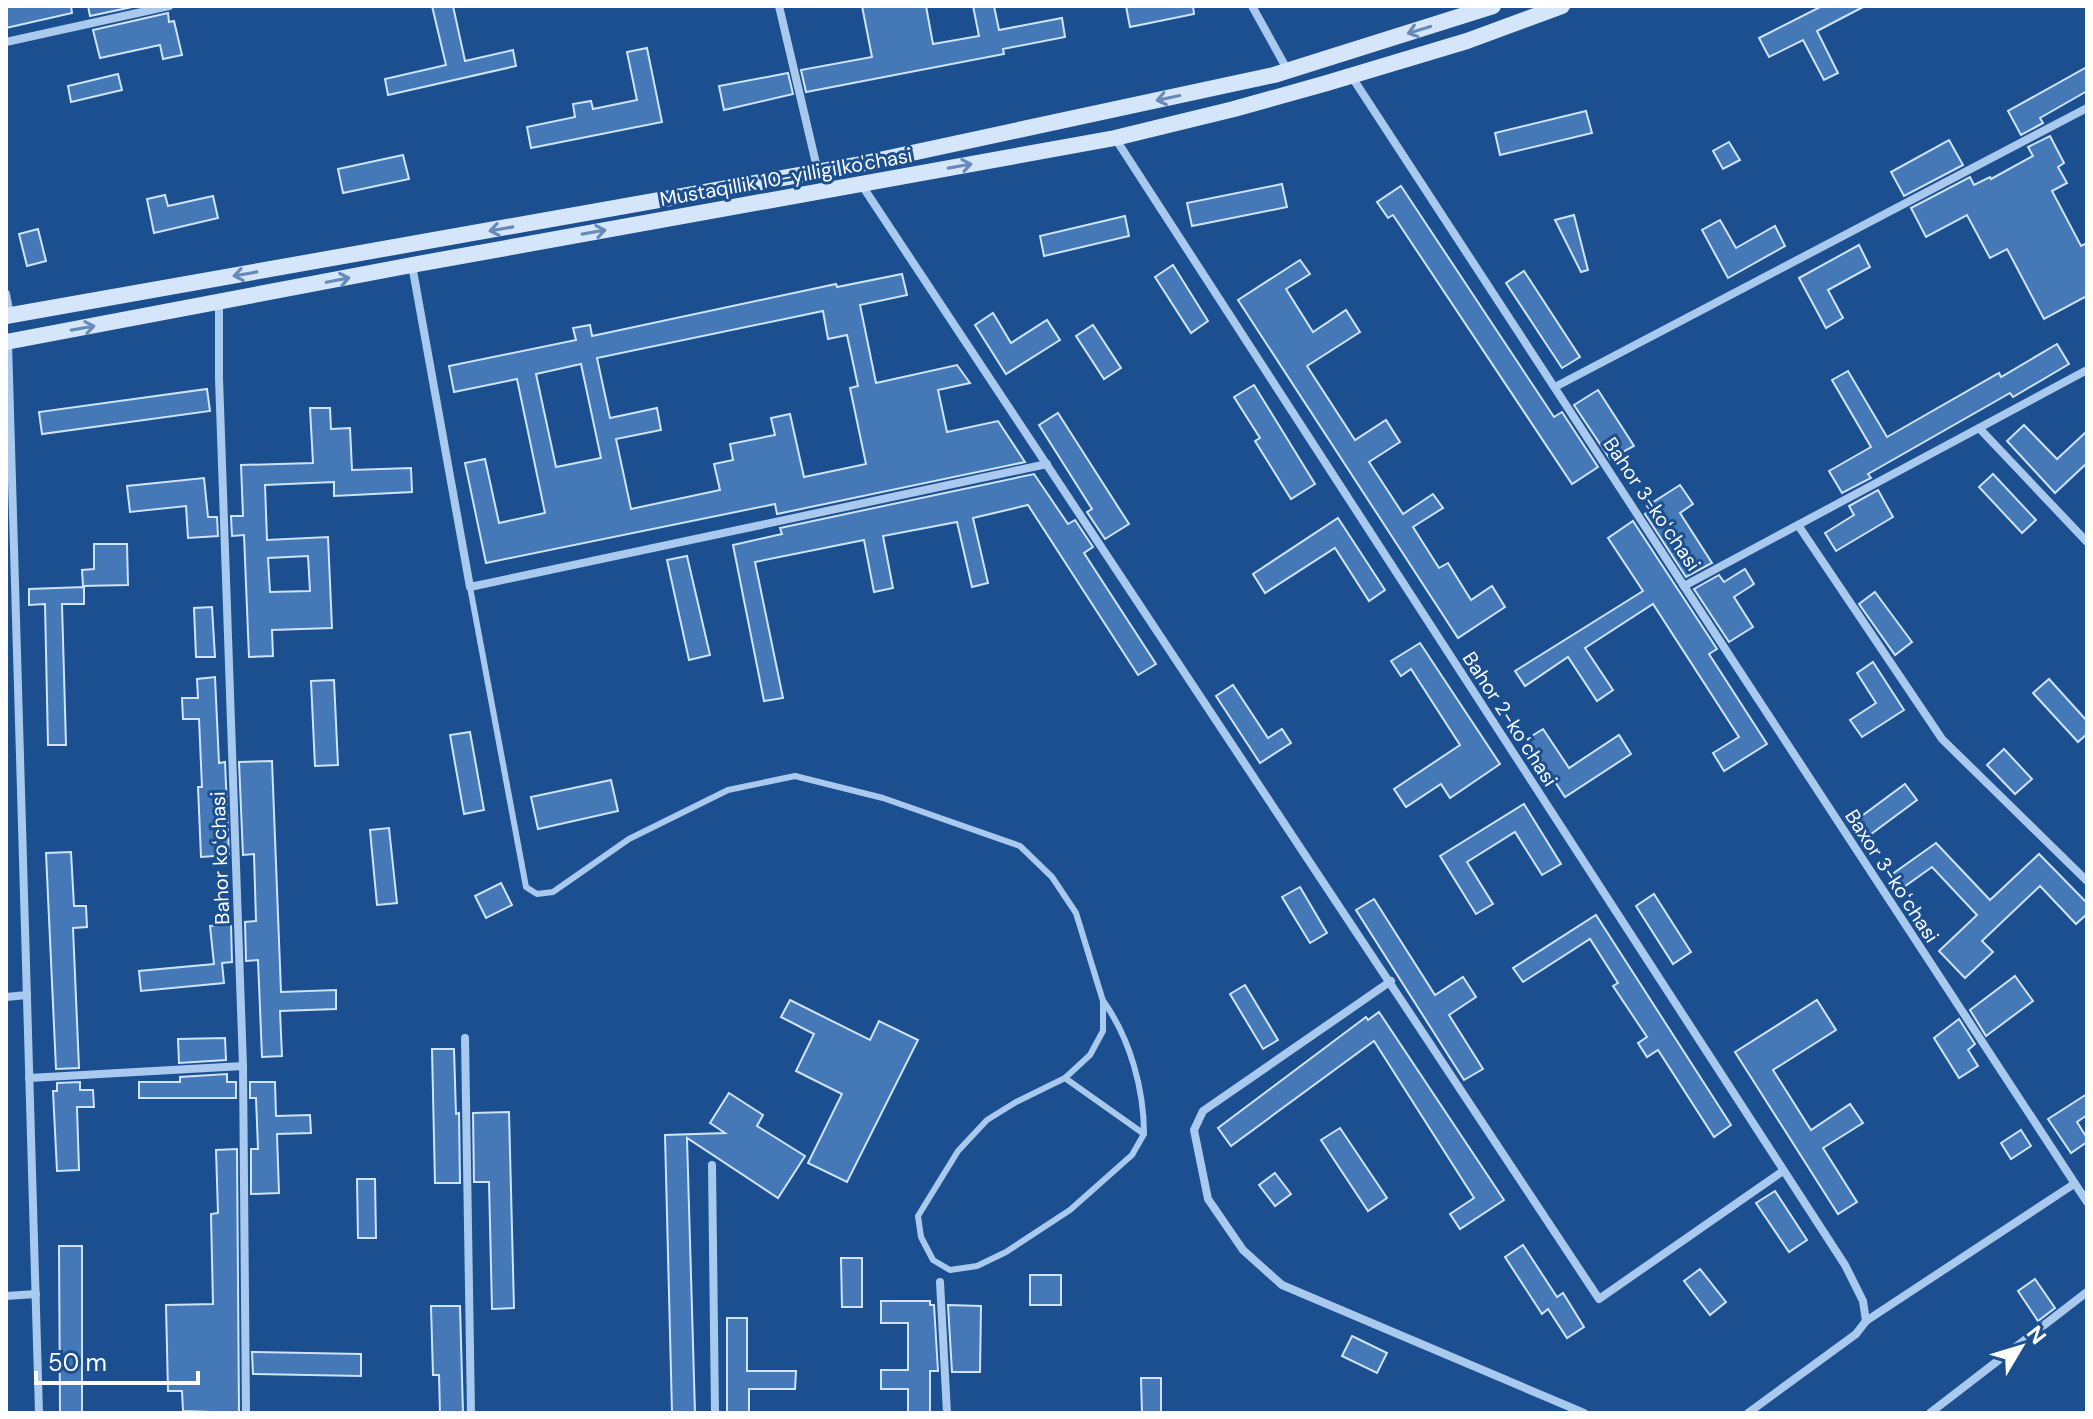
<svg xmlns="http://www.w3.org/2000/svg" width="2093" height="1419" font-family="'DM Sans',sans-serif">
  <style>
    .building { fill: #4478b7; stroke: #cfe3fa; stroke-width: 2; fill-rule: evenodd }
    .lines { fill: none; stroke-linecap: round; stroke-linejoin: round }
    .lane { stroke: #a9c9ee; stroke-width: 6 }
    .street { stroke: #a9c9ee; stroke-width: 8 }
    .secondary { stroke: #d6e6fa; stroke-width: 16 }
    .oneway { stroke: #668bba }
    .labels { text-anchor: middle; stroke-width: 6; stroke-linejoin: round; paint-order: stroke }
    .street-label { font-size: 20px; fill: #fff; stroke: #1b4f8f }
  </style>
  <rect width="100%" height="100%" fill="#1b4f8f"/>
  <g class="building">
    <polygon points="6,6 71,6 72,13 6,28"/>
    <polygon points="88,6 137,6 90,16"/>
    <polygon points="432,6 453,6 465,61 513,50 516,66 388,95 385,79 446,65"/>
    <polygon points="862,6 926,6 933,44 979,36 973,6 994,6 999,30 1062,18 1065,37 1003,49 1004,54 806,92 801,70 872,57"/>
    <polygon points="1126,6 1193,6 1194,14 1130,27"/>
    <polygon points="1822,6 1865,6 1817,31 1838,73 1824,80 1803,40 1769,57 1759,38"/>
    <polygon points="168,13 169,22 174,21 182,55 163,59 160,45 100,58 93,30"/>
    <polygon points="647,48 662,122 531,148 527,127 575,117 573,104 591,101 593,109 637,100 627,52"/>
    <polygon points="2087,67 2087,91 2040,118 2043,123 2021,135 2008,111"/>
    <polygon points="788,73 793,94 724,110 719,86"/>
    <polygon points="118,74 122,90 71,102 68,86"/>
    <polygon points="1586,111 1592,133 1500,155 1495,133"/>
    <polygon points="2050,136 2064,163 2058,167 2067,183 2052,191 2081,246 2087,243 2087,296 2044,319 2007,249 1990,258 1967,215 1926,237 1911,208 1970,177 1974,185 1990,177 1991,179 2033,156 2028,147"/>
    <polygon points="1949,140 1963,165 1904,196 1891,172"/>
    <polygon points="1729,142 1740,160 1723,169 1713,151"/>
    <polygon points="403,155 409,179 343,193 338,169"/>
    <polygon points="1282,184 1287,207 1192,226 1187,203"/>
    <polygon points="1401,186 1554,417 1562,412 1598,467 1572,484 1393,215 1388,218 1377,202"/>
    <polygon points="165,195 168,206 213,196 218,218 154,233 147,199"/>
    <polygon points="1574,215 1588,270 1581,272 1555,220"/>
    <polygon points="1125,216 1129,236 1044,256 1040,236"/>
    <polygon points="1720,220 1736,248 1775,226 1785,246 1728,278 1702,230"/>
    <polygon points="38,229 46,261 27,266 19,234"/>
    <polygon points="1859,245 1870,267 1828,290 1843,318 1826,328 1799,278"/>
    <polygon points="1300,260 1310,274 1286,289 1313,332 1346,310 1360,332 1307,366 1355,440 1386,420 1400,442 1369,462 1403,514 1433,494 1443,508 1413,527 1439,568 1448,563 1471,600 1492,586 1505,607 1458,638 1238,300"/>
    <polygon points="1173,265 1208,321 1191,333 1155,277"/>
    <polygon points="1524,271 1580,357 1562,368 1506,283"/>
    <path d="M 902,274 L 907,295 L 860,305 L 876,383 L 957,365 L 970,383 L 938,390 L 947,432 L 998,421 L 1025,462 L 777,514 L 775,504 L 486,563 L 465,463 L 485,459 L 499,523 L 545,513 L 517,379 L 454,392 L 449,366 L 576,340 L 573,328 L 590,325 L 592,336 L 836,284 L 837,287 ZM 823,311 L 828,339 L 847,335 L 858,386 L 850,388 L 866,464 L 804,477 L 790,414 L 771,418 L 775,435 L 730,444 L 733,460 L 714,464 L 720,490 L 631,509 L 616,439 L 661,430 L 657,408 L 610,418 L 597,358 ZM 581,364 L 601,458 L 556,467 L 536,374 Z"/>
    <polygon points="993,313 1011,343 1047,320 1060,340 1006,374 975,325"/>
    <polygon points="1093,325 1121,368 1104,379 1076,336"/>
    <polygon points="2057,344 2069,364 2013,397 2010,393 1868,474 1871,478 1842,493 1829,471 1871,447 1832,380 1848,371 1887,437 1999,373 2001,377"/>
    <polygon points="1254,385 1315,484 1291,499 1255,441 1260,438 1234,397"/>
    <polygon points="207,389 210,411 42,434 39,412"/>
    <polygon points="1598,390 1634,446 1610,459 1574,405"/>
    <path d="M 310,408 L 330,408 L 331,429 L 350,428 L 352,470 L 411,468 L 412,492 L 334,496 L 334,482 L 265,485 L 267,540 L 328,537 L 332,628 L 272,630 L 273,656 L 249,657 L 244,535 L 232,536 L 231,516 L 243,516 L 241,465 L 313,463 ZM 308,556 L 310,591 L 270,592 L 268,558 Z"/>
    <polygon points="1058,413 1129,524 1105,539 1087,512 1092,509 1039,425"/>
    <polygon points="2024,425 2057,459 2087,431 2087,463 2055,493 2007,441"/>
    <polygon points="1034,474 1068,524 1075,520 1093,547 1084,553 1156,664 1138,675 1028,505 973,518 988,583 972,587 957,522 883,536 893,588 874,592 864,540 755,562 783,698 764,701 733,545 782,534 780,528"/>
    <polygon points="1993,474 2036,520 2022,533 1979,487"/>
    <polygon points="204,478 208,517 217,517 218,536 188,538 186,506 130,512 127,486"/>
    <polygon points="1680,485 1693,504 1680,513 1712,563 1686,577 1645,514 1650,510 1647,506"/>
    <polygon points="1878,490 1893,517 1836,551 1825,533 1854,515 1849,506"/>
    <polygon points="1338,518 1385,590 1369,601 1335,548 1265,593 1253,574"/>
    <polygon points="1633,521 1717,649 1709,654 1767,744 1724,771 1713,753 1739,737 1653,604 1585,648 1613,690 1597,701 1568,657 1525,686 1515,671 1643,591 1608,538"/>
    <polygon points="94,544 127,544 128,585 83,586 82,570 94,569"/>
    <polygon points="687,556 710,655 689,660 667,560"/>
    <polygon points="1745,569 1754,584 1734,597 1753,627 1729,642 1694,589 1719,575 1724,582"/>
    <polygon points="84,587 84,604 62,604 66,745 48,745 45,604 29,605 29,589"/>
    <polygon points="1875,592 1912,642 1895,655 1859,604"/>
    <polygon points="212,607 215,657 196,657 194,608"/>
    <polygon points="1420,643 1500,764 1450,798 1441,784 1406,807 1394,789 1460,745 1411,669 1401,676 1391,661"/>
    <polygon points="1873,662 1904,710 1862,737 1850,720 1876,703 1857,673"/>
    <polygon points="215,677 219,763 225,762 229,855 201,857 198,787 202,787 199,719 183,719 182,698 198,698 197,679"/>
    <polygon points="2049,679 2087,721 2087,734 2078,742 2033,693"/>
    <polygon points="334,680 338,765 315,766 311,681"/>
    <polygon points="1233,685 1268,738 1282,729 1291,743 1260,763 1216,696"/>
    <polygon points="1543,729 1569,768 1619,735 1631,754 1565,797 1527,739"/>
    <polygon points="470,732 484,810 464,814 450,735"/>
    <polygon points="2004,749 2032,779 2015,794 1987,765"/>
    <polygon points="272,761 281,992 336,990 336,1009 280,1011 282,1056 262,1057 258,960 246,961 245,922 256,921 254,854 243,855 239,762"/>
    <polygon points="611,780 618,811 538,829 531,797"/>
    <polygon points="1905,784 1917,800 1867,837 1855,821"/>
    <polygon points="1524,804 1561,864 1542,875 1515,832 1467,862 1493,904 1476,914 1440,856"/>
    <polygon points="389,828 397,903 377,905 370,830"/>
    <polygon points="1936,843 1990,900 2039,854 2087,903 2087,914 2076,924 2040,886 1982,941 1993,952 1965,978 1939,951 1977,915 1932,867 1901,889 1891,875"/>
    <polygon points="71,852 74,906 86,906 87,927 73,928 79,1068 56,1069 46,853"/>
    <polygon points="501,883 512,905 486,918 475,896"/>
    <polygon points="1300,887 1327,933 1310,943 1282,897"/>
    <polygon points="1654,894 1691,952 1673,964 1636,906"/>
    <polygon points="1374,899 1435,995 1463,977 1476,997 1449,1015 1483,1069 1464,1080 1356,910"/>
    <polygon points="1596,915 1731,1125 1714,1137 1658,1050 1647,1057 1638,1043 1647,1037 1613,986 1618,983 1590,939 1523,982 1513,968"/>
    <polygon points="231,924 232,962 222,963 224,983 141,991 139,971 214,964 210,926"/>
    <polygon points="2015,976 2033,1001 1986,1036 1970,1010"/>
    <polygon points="1245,985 1278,1040 1263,1049 1230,994"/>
    <polygon points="790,1000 870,1040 879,1021 918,1040 847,1182 808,1163 842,1094 796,1071 814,1034 781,1017"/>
    <polygon points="1817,1000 1836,1030 1773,1070 1811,1130 1850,1104 1863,1123 1823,1148 1857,1202 1838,1214 1735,1052"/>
    <polygon points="1379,1012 1504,1200 1460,1229 1450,1214 1474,1198 1374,1041 1231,1146 1218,1128 1366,1017 1368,1020"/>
    <polygon points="1959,1019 1975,1044 1968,1050 1978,1066 1959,1078 1934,1038"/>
    <polygon points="225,1038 226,1060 179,1063 178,1039"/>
    <polygon points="432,1049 454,1049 456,1114 459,1113 460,1183 435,1183"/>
    <polygon points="227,1074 227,1082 236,1082 236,1098 139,1098 139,1082 180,1082 180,1077"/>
    <polygon points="80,1082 80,1090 93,1090 94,1107 77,1107 79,1170 57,1171 53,1091 57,1091 57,1083"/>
    <polygon points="250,1082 275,1082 276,1116 310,1115 311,1133 277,1134 279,1193 251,1194 251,1149 258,1149 256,1098 250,1098"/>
    <polygon points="729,1093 763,1115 757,1126 805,1156 778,1198 687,1138 695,1413 672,1413 665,1135 725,1133 710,1123"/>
    <polygon points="2087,1094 2087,1115 2077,1122 2087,1138 2087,1142 2071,1153 2048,1119"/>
    <polygon points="509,1112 514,1308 492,1309 489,1182 474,1182 473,1113"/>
    <polygon points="1340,1128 1387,1198 1368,1211 1321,1140"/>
    <polygon points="2021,1130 2031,1146 2011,1159 2001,1143"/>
    <polygon points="237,1149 239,1413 183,1411 182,1391 168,1391 166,1305 213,1304 211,1214 218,1213 216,1150"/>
    <polygon points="1275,1173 1291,1194 1275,1206 1259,1185"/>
    <polygon points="357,1179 375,1179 376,1238 358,1238"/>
    <polygon points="1775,1191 1807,1240 1789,1252 1756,1203"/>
    <polygon points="1523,1245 1557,1297 1563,1293 1584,1327 1567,1338 1548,1309 1542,1314 1505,1257"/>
    <polygon points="59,1246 82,1246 82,1413 60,1413"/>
    <polygon points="841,1258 862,1258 862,1307 842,1307"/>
    <polygon points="1700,1269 1726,1302 1710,1315 1684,1281"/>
    <rect x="1030" y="1275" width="31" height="30"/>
    <polygon points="2035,1279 2055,1308 2038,1321 2018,1291"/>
    <polygon points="881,1301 930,1301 930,1305 934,1305 938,1371 930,1371 930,1413 908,1413 908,1389 881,1389 881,1370 908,1370 908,1323 881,1323"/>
    <polygon points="948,1305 981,1306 980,1372 952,1372"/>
    <polygon points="431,1306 460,1306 463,1413 440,1413 439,1375 433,1375"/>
    <polygon points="727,1318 747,1318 747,1371 796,1371 795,1389 749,1389 749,1413 727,1413"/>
    <polygon points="1352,1336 1387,1353 1377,1373 1342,1356"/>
    <polygon points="252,1352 361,1354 361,1376 253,1374"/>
    <polygon points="1141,1378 1161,1378 1161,1413 1142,1413"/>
  </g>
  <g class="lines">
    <g class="lane">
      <polyline points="470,587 526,887 537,894 553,892 629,839 728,790 795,776 883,798 1020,846 1052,877 1076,913 1103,1001 1103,1031 1090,1055 1065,1078 1016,1102 987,1120 958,1151 918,1216 921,1237 933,1260 950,1270 977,1266 1006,1252 1070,1210 1132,1155 1144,1134"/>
      <path d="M 1065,1078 L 1144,1134 C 1144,1089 1130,1039 1104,1002"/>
    </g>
    <g class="street">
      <polyline points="779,6 818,172"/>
      <polyline points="1252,6 1288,71"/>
      <polyline points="6,42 169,6"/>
      <polyline points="1350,74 1684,586 1979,428 2087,542"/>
      <polyline points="1115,138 1845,1265 1863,1301 1866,1321"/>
      <polyline points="861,184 1599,1299 1783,1171"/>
      <polyline points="412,265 470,587 1047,464"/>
      <polyline points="6,294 10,315"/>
      <polyline points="219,303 219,378 243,1066 246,1413"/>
      <polyline points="8,342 39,1413"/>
      <polyline points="1555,387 2087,108"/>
      <polyline points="1979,428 2087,370"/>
      <polyline points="1798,525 1942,739 2087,881"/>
      <polyline points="1684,586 2087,1202"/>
      <polyline points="1391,981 1203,1111 1194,1130 1208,1199 1243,1250 1282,1285 1584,1413"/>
      <polyline points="6,997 27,995"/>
      <polyline points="465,1038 471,1413"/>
      <polyline points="29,1078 243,1066"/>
      <polyline points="712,1165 715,1413"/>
      <polyline points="940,1282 947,1413"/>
      <polyline points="6,1296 36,1294"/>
      <polyline points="1748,1413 1856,1334 1866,1321 2074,1184"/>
      <polyline points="1930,1413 2087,1292"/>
    </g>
    <g class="secondary">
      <polyline points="6,316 856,165 1274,75 1493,6"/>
      <polyline points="6,342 412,265 1115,138 1234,109 1327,83 1467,41 1562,6"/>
    </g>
  </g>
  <defs><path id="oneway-shaft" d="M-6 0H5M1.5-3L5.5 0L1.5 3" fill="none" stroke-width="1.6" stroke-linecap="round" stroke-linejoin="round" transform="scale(2)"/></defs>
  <g class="oneway">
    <use href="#oneway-shaft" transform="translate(1419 30) rotate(163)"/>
    <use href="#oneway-shaft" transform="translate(1168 98) rotate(168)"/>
    <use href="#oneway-shaft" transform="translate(960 166) rotate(-10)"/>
    <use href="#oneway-shaft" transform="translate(501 229) rotate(170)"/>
    <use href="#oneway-shaft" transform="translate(594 232) rotate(-10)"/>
    <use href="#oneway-shaft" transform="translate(245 274) rotate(170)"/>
    <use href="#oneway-shaft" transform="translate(338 280) rotate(-11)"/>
    <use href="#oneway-shaft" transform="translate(83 328) rotate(-10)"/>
  </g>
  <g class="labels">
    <g class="street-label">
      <text transform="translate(786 177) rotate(-10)" y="7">Mustaqillik 10-yilligi ko'chasi</text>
      <text transform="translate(1652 504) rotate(56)" y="7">Bahor 3-koʻchasi</text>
      <text transform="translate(1510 719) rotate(57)" y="7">Bahor 2-koʻchasi</text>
      <text transform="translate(220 858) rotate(-92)" y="7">Bahor koʻchasi</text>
      <text transform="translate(1892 876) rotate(57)" y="7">Baxor 3-koʻchasi</text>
    </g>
  </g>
  <rect width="2093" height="1419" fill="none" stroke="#ffffff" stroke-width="16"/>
  <g transform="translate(2021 1347) rotate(52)" stroke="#1b4f8f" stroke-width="6" paint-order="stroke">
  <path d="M0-6L14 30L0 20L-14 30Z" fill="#ffffff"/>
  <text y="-12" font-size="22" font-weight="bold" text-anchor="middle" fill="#ffffff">N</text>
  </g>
  <path d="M36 1371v12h162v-12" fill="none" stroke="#ffffff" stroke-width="4"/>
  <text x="48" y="1371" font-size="24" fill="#ffffff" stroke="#1b4f8f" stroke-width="6" paint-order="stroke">50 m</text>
</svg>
